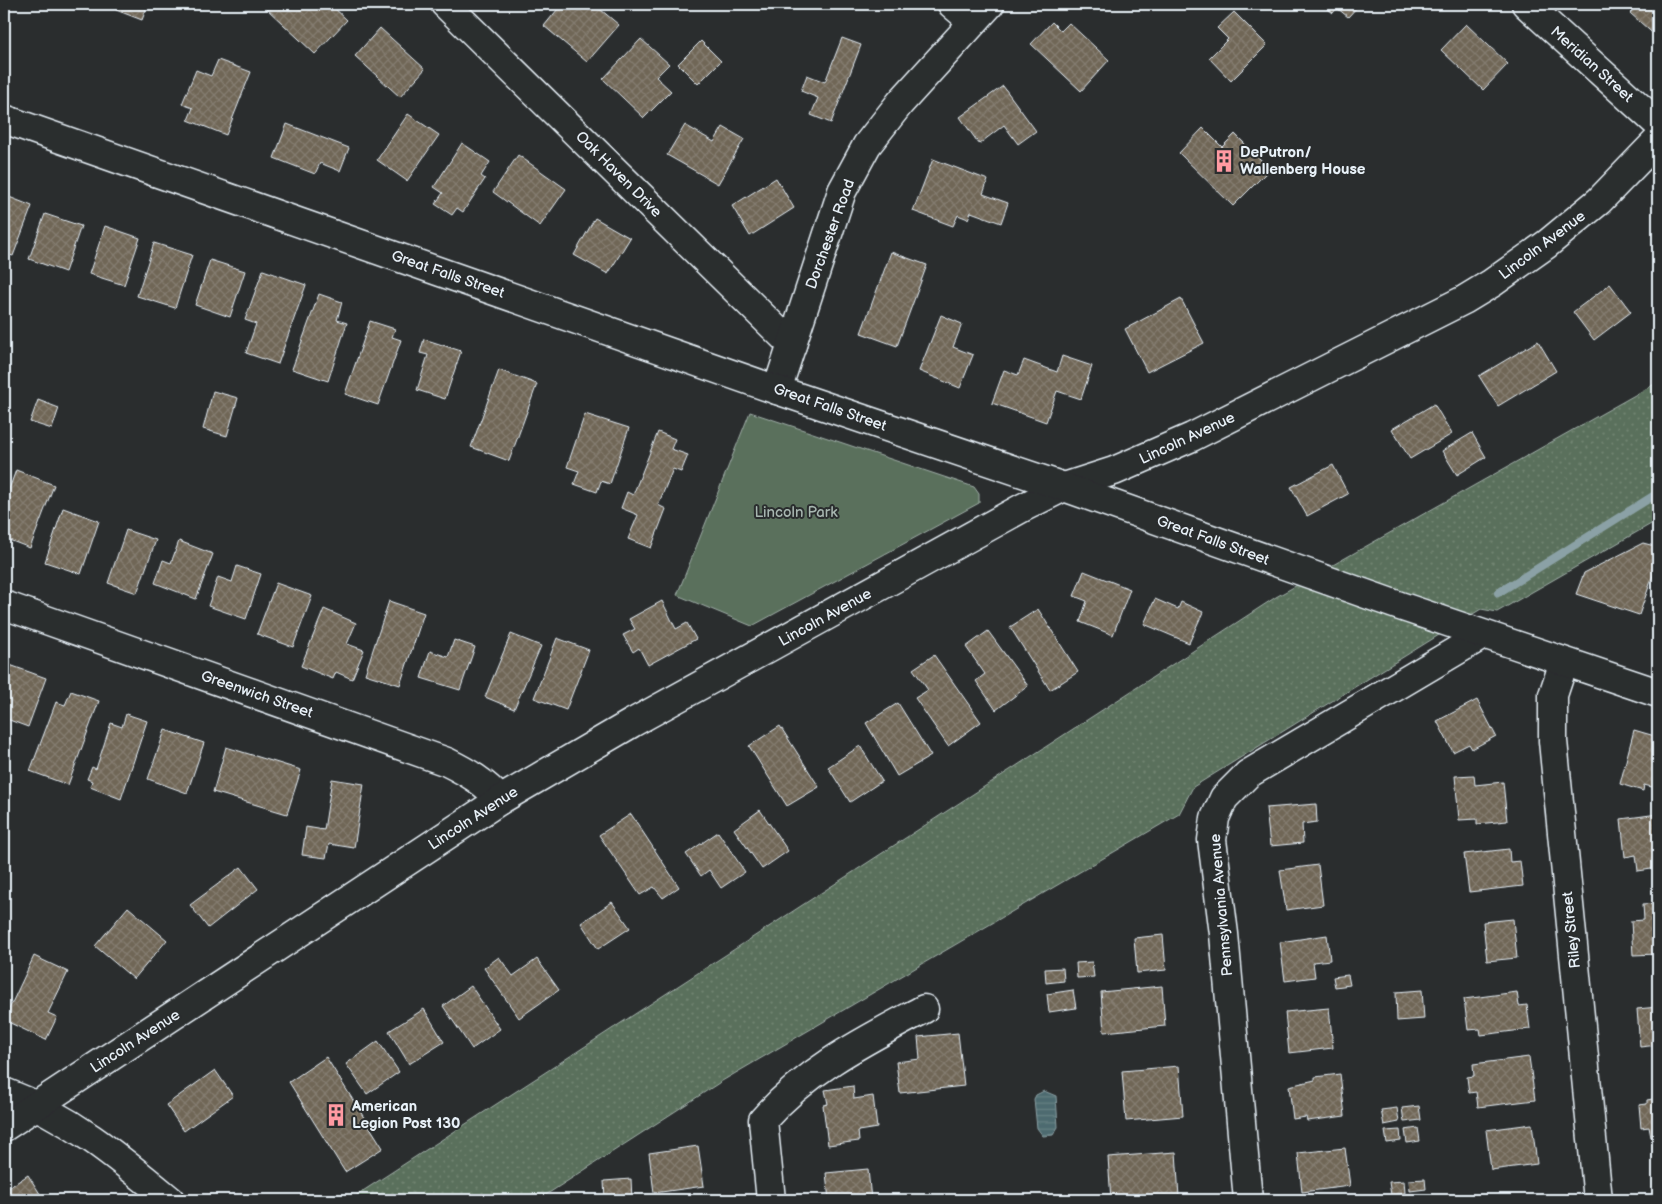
<svg xmlns="http://www.w3.org/2000/svg" width="1662" height="1204" font-family="'Balsamiq Sans',sans-serif">
  <style>
    .grass { fill: url(#grass-dots); stroke: #a1b0aa }
    .green { fill: #5a705b; stroke: #a1b0aa }
    .water { fill: url(#water-rules); stroke: #8ba1a6 }
    .lines { fill: none; stroke-linecap: round; stroke-linejoin: round }
    .stream { stroke: #8ba1a6; stroke-width: 8 }
    .building { fill: url(#building-cross-hatch); stroke: #e8f1f8 }
    .minor-casing { stroke: #e8f1f8; stroke-width: 31 }
    .major-casing { stroke: #e8f1f8; stroke-width: 31 }
    .minor { stroke: #2a2d2e; stroke-width: 28 }
    .major { stroke: #2a2d2e; stroke-width: 28 }
    .labels { text-anchor: middle; stroke-width: 4; stroke-linejoin: round; paint-order: stroke }
    .street-label { font-size: 15px; fill: #e8f1f8; stroke: #2a2d2e }
    .poi-label { font-size: 15px; font-weight: bold; fill: #e8f1f8; stroke: #2a2d2e; text-anchor: start }
    .park-label { font-size: 15px; fill: #a8b7b1; stroke: #2a2d2e }
  </style>
  <defs>
    <pattern id="grass-dots" width="8" height="8" patternUnits="userSpaceOnUse" patternTransform="scale(1.25)"><rect width="8" height="8" fill="#5a705b"/><path d="M2 2h.1M6 6h.1" fill="none" stroke="#728573" stroke-width="1.8" stroke-linecap="round"/></pattern>
    <pattern id="water-rules" width="6" height="5" patternUnits="userSpaceOnUse" patternTransform="scale(1.25)"><rect width="6" height="5" fill="#4d6b6f"/><path d="M0 2.5h6" fill="none" stroke="#678184"/></pattern>
    <pattern id="building-cross-hatch" width="8" height="8" patternUnits="userSpaceOnUse" patternTransform="scale(1.25)"><rect width="8" height="8" fill="#706657"/><path d="M0 0l8 8M0 8l8-8" fill="none" stroke="#847c70"/></pattern>
  </defs>
  <rect width="100%" height="100%" fill="#2a2d2e"/>
  <filter id="ink" filterUnits="userSpaceOnUse"><feTurbulence type="fractalNoise" baseFrequency=".02" numOctaves="2"/><feDisplacementMap in="SourceGraphic" scale="10" xChannelSelector="R" yChannelSelector="G"/><feConvolveMatrix kernelMatrix="1 2 1 2 8 2 1 2 1" color-interpolation-filters="sRGB"/></filter>
  <g filter="url(#ink)">
    <polygon class="grass" points="1658,382 1658,520 1497,612 1481,609 1193,787 1179,814 722,1081 538,1200 349,1200 1276,597"/>
    <polygon class="green" points="750,412 974,487 979,494 979,503 752,626 677,595"/>
    <polygon class="water" points="1044,1091 1056,1096 1058,1127 1053,1135 1043,1136 1037,1128 1034,1099 1036,1095"/>
    <g class="lines">
      <polyline class="stream" points="1498,593 1658,493"/>
    </g>
    <g class="building">
      <polygon points="119,4 148,4 142,20 116,10"/>
      <polygon points="272,4 330,4 347,20 315,54 267,9"/>
      <polygon points="562,4 594,4 619,25 587,62 544,26"/>
      <polygon points="1322,4 1360,4 1348,17 1337,8 1333,13"/>
      <polygon points="1639,4 1658,4 1658,38 1630,13"/>
      <polygon points="1234,12 1267,45 1231,81 1209,58 1228,39 1217,28"/>
      <polygon points="1052,22 1061,31 1069,23 1109,60 1081,91 1031,44"/>
      <polygon points="1466,24 1508,64 1483,90 1441,50"/>
      <polygon points="380,28 425,69 400,97 355,56"/>
      <polygon points="842,38 861,45 831,123 811,115 818,98 801,91 807,75 825,82"/>
      <polygon points="641,39 669,64 656,77 671,91 644,118 603,79"/>
      <polygon points="701,41 721,61 698,84 678,64"/>
      <polygon points="218,60 251,72 226,135 188,120 193,108 182,104 196,70 211,76"/>
      <polygon points="1003,86 1036,131 1018,144 1004,125 979,144 960,117"/>
      <polygon points="408,114 439,135 407,181 377,160"/>
      <polygon points="287,124 349,148 340,171 320,163 315,174 274,158"/>
      <polygon points="685,125 714,142 723,127 744,139 718,184 667,155"/>
      <polygon points="1203,128 1222,147 1235,134 1270,169 1233,206 1179,153"/>
      <polygon points="462,143 490,162 481,176 485,179 463,212 457,208 452,215 435,204 443,193 434,187"/>
      <polygon points="518,155 566,189 540,226 493,192"/>
      <polygon points="933,159 988,180 983,194 1008,203 1001,223 971,212 968,219 958,215 953,226 913,211"/>
      <polygon points="776,178 794,208 750,236 732,206"/>
      <polygon points="4,195 32,206 13,256 4,253"/>
      <polygon points="45,214 81,226 65,272 29,259"/>
      <polygon points="595,218 630,238 608,274 574,255"/>
      <polygon points="105,226 140,238 124,285 89,274"/>
      <polygon points="154,243 192,255 175,308 137,296"/>
      <polygon points="891,252 927,265 897,346 861,333"/>
      <polygon points="210,260 245,271 230,317 195,305"/>
      <polygon points="263,270 306,285 278,364 246,353 256,324 245,320"/>
      <polygon points="1610,284 1631,312 1594,340 1573,312"/>
      <polygon points="319,294 342,302 337,320 347,323 328,381 292,369"/>
      <polygon points="1181,299 1204,343 1147,372 1125,329"/>
      <polygon points="941,315 962,324 953,347 973,355 960,388 919,371"/>
      <polygon points="370,321 395,329 392,337 401,340 378,405 345,394"/>
      <polygon points="424,339 461,351 445,399 417,390 428,355 420,353"/>
      <polygon points="1538,341 1556,371 1498,406 1479,376"/>
      <polygon points="1062,356 1092,366 1081,399 1057,391 1046,422 992,403 1004,370 1018,375 1024,360 1057,372"/>
      <polygon points="499,370 537,384 509,461 471,447"/>
      <polygon points="213,391 238,398 227,436 203,429"/>
      <polygon points="38,400 59,408 52,429 30,422"/>
      <polygon points="1434,404 1452,434 1410,459 1392,429"/>
      <polygon points="585,414 629,428 610,484 601,481 597,492 574,484 579,471 567,467"/>
      <polygon points="658,432 675,439 671,449 688,455 681,472 673,469 658,505 666,509 651,548 628,539 638,515 621,508 627,492 633,495"/>
      <polygon points="1472,433 1486,457 1457,475 1442,451"/>
      <polygon points="1333,465 1348,494 1307,516 1291,487"/>
      <polygon points="16,470 54,485 30,548 4,538 4,503"/>
      <polygon points="63,508 99,521 81,574 45,562"/>
      <polygon points="126,530 156,540 137,593 108,583"/>
      <polygon points="179,541 213,554 196,599 155,583 163,560 171,563"/>
      <polygon points="1643,543 1658,547 1658,561 1639,615 1576,594 1584,573"/>
      <polygon points="237,566 261,574 246,619 208,606 218,577 232,582"/>
      <polygon points="1084,571 1130,589 1113,635 1080,622 1087,601 1074,596"/>
      <polygon points="276,583 312,596 293,647 257,634"/>
      <polygon points="1155,599 1178,609 1181,602 1203,612 1189,643 1144,624"/>
      <polygon points="389,601 424,613 400,685 365,674"/>
      <polygon points="662,601 676,629 687,623 696,639 648,665 639,648 633,652 623,635 635,629 629,619"/>
      <polygon points="324,609 356,623 347,644 364,650 352,679 336,672 333,679 301,666"/>
      <polygon points="1038,609 1078,672 1050,690 1010,627"/>
      <polygon points="988,631 1028,686 996,710 976,681 985,674 966,647"/>
      <polygon points="511,634 541,646 514,709 485,697"/>
      <polygon points="557,638 589,650 566,710 534,698"/>
      <polygon points="454,640 475,647 460,690 421,678 430,651 448,657"/>
      <polygon points="934,655 981,722 948,746 915,698 928,690 913,669"/>
      <polygon points="7,664 46,678 28,727 4,718 4,673"/>
      <polygon points="71,691 99,701 68,785 30,771 56,702 65,705"/>
      <polygon points="1477,700 1496,736 1472,749 1469,744 1453,752 1437,721"/>
      <polygon points="898,703 931,756 897,776 866,723"/>
      <polygon points="126,714 147,721 121,799 90,787 92,781 87,779 92,767 96,769 111,723 122,727"/>
      <polygon points="780,726 819,787 787,806 749,746"/>
      <polygon points="165,730 204,743 187,793 148,779"/>
      <polygon points="1634,730 1658,737 1658,779 1656,788 1644,785 1643,791 1620,784"/>
      <polygon points="860,746 882,781 850,802 828,767"/>
      <polygon points="226,747 301,770 287,814 213,792"/>
      <polygon points="1474,775 1475,785 1503,782 1507,821 1477,824 1477,819 1459,820 1455,776"/>
      <polygon points="332,779 364,784 354,848 329,844 326,858 302,855 306,827 324,830"/>
      <polygon points="1316,804 1317,822 1302,824 1303,843 1270,846 1266,808"/>
      <polygon points="760,810 788,851 762,869 734,829"/>
      <polygon points="631,814 679,887 663,898 654,887 640,895 599,835"/>
      <polygon points="1658,814 1658,868 1638,871 1636,855 1625,857 1621,819"/>
      <polygon points="718,832 745,872 721,888 709,870 701,876 686,854"/>
      <polygon points="1509,849 1510,862 1520,861 1523,886 1469,892 1464,854"/>
      <polygon points="1318,865 1323,905 1286,910 1280,870"/>
      <polygon points="241,867 258,889 208,928 190,905"/>
      <polygon points="612,902 630,928 598,949 581,923"/>
      <polygon points="1658,903 1658,954 1633,955 1631,921 1644,920 1643,904"/>
      <polygon points="128,907 167,940 134,979 95,946"/>
      <polygon points="1513,919 1517,958 1487,961 1483,922"/>
      <polygon points="1163,935 1166,970 1137,973 1134,938"/>
      <polygon points="1327,935 1330,960 1313,962 1315,977 1285,981 1280,942"/>
      <polygon points="34,956 68,972 48,1013 57,1017 46,1040 4,1020"/>
      <polygon points="499,957 513,976 537,959 559,990 519,1018 484,968"/>
      <polygon points="1092,962 1094,977 1077,978 1076,963"/>
      <polygon points="1063,968 1064,981 1046,983 1045,969"/>
      <polygon points="1348,975 1350,985 1335,987 1333,977"/>
      <polygon points="471,986 500,1029 472,1049 443,1006"/>
      <polygon points="1162,986 1165,1026 1104,1032 1101,992"/>
      <polygon points="1073,990 1076,1008 1049,1012 1047,994"/>
      <polygon points="1422,990 1424,1019 1397,1021 1396,992"/>
      <polygon points="1517,992 1519,1006 1527,1005 1530,1029 1481,1035 1480,1029 1468,1030 1464,999"/>
      <polygon points="1658,1007 1658,1045 1640,1047 1637,1009"/>
      <polygon points="1329,1008 1333,1048 1289,1053 1285,1012"/>
      <polygon points="424,1009 444,1042 409,1064 389,1031"/>
      <polygon points="958,1033 964,1086 900,1093 896,1062 920,1059 918,1037"/>
      <polygon points="378,1041 399,1072 367,1094 346,1064"/>
      <polygon points="326,1057 383,1148 345,1172 289,1082"/>
      <polygon points="1529,1057 1535,1100 1478,1107 1476,1092 1469,1093 1467,1077 1474,1076 1473,1064"/>
      <polygon points="1179,1066 1183,1116 1126,1121 1122,1071"/>
      <polygon points="215,1070 233,1096 184,1131 166,1105"/>
      <polygon points="1340,1074 1345,1116 1307,1121 1306,1117 1293,1119 1289,1086 1315,1080 1315,1077"/>
      <polygon points="853,1086 854,1099 873,1096 877,1128 858,1131 859,1141 828,1145 823,1105 828,1104 825,1090"/>
      <polygon points="1658,1098 1658,1136 1651,1137 1649,1127 1641,1128 1639,1105 1647,1104 1647,1100"/>
      <polygon points="1419,1106 1421,1120 1404,1122 1402,1108"/>
      <polygon points="1397,1108 1399,1122 1384,1125 1381,1110"/>
      <polygon points="1532,1124 1537,1164 1491,1170 1486,1130"/>
      <polygon points="1418,1128 1420,1141 1407,1143 1405,1130"/>
      <polygon points="1400,1130 1401,1141 1387,1143 1385,1131"/>
      <polygon points="698,1146 704,1186 654,1193 649,1153"/>
      <polygon points="1345,1148 1350,1186 1302,1192 1298,1153"/>
      <polygon points="1176,1152 1179,1197 1111,1200 1108,1157"/>
      <polygon points="868,1169 871,1200 829,1200 826,1173"/>
      <polygon points="28,1175 44,1200 4,1200 4,1191"/>
      <polygon points="631,1179 632,1200 605,1200 604,1181"/>
      <polygon points="1425,1179 1426,1189 1410,1191 1409,1180"/>
      <polygon points="1404,1181 1405,1193 1391,1195 1389,1182"/>
    </g>
    <g class="lines">
      <defs>
        <g id="minor">
          <polyline points="445,4 792,345"/>
          <polyline points="952,4 973,22"/>
          <polyline points="1526,4 1658,124"/>
          <polyline points="777,390 842,191 867,145 900,103 990,4"/>
          <path d="M 4,605 L 447,762 C 467,772 485,782 500,800"/>
          <polyline points="1564,662 1553,695 1553,741 1598,1200"/>
          <path d="M 4,1092 C 69,1116 117,1156 170,1200"/>
          <polyline points="4,1127 500,800 632,723 1022,508 1064,487 1114,471 1192,437 1464,300 1492,283 1547,244 1599,201 1658,140"/>
          <path d="M 771,1200 L 763,1120 C 809,1068 864,1041 924,1009"/>
          <polyline points="1248,1200 1224,934 1212,840 1215,818 1224,798 1248,774 1483,635"/>
        </g>
        <polyline id="major" points="4,119 777,390 1064,487 1400,606 1658,693"/>
      </defs>
      <use href="#minor" class="minor-casing"/>
      <use href="#major" class="major-casing"/>
      <use href="#minor" class="minor"/>
      <use href="#major" class="major"/>
    </g>
  </g>
  <defs>
    <symbol id="building-bare" viewBox="-9 -9 18 18"><path d="M-4-6H4V6H1V3H-1V6H-4ZM-2.5-4.3h1.7v1.8h-1.7ZM.8-4.3h1.7v1.8H.8ZM-2.5-1h1.7V.8h-1.7ZM.8-1h1.7V.8H.8Z" fill="#ff9aa2" stroke="#2a2d2e" stroke-width="2.5" paint-order="stroke"/></symbol>
  </defs>
  <g fill-rule="evenodd">
    <use href="#building-bare" x="1208" y="145" width="32" height="32"/>
    <use href="#building-bare" x="320" y="1099" width="32" height="32"/>
  </g>
  <g class="labels">
    <g class="street-label">
      <text transform="translate(1592 64) rotate(42)" y="5">Meridian Street</text>
      <text transform="translate(619 174) rotate(45)" y="5">Oak Haven Drive</text>
      <text transform="translate(830 234) rotate(-70)" y="5">Dorchester Road</text>
      <text transform="translate(1542 245) rotate(-37)" y="5">Lincoln Avenue</text>
      <text transform="translate(448 274) rotate(19)" y="5">Great Falls Street</text>
      <text transform="translate(830 407) rotate(19)" y="5">Great Falls Street</text>
      <text transform="translate(1187 438) rotate(-25)" y="5">Lincoln Avenue</text>
      <text transform="translate(1213 540) rotate(20)" y="5">Great Falls Street</text>
      <text transform="translate(825 617) rotate(-29)" y="5">Lincoln Avenue</text>
      <text transform="translate(257 694) rotate(19)" y="5">Greenwich Street</text>
      <text transform="translate(473 818) rotate(-33)" y="5">Lincoln Avenue</text>
      <text transform="translate(1221 905) rotate(-95)" y="5">Pennsylvania Avenue</text>
      <text transform="translate(1571 930) rotate(-96)" y="5">Riley Street</text>
      <text transform="translate(135 1041) rotate(-33)" y="5">Lincoln Avenue</text>
    </g>
    <g class="poi-label">
      <text x="1240" y="157">DePutron/<tspan x="1240" dy="17">Wallenberg House</tspan></text>
      <text x="352" y="1111">American<tspan x="352" dy="17">Legion Post 130</tspan></text>
    </g>
    <g class="park-label">
      <text x="796" y="517">Lincoln Park</text>
    </g>
  </g>
  <rect width="1662" height="1204" fill="none" stroke="#2a2d2e" stroke-width="20"/>
  <rect x="10" y="10" width="1642" height="1184" fill="none" stroke="#e8f1f8" stroke-width="2" filter="url(#ink)"/>
</svg>
